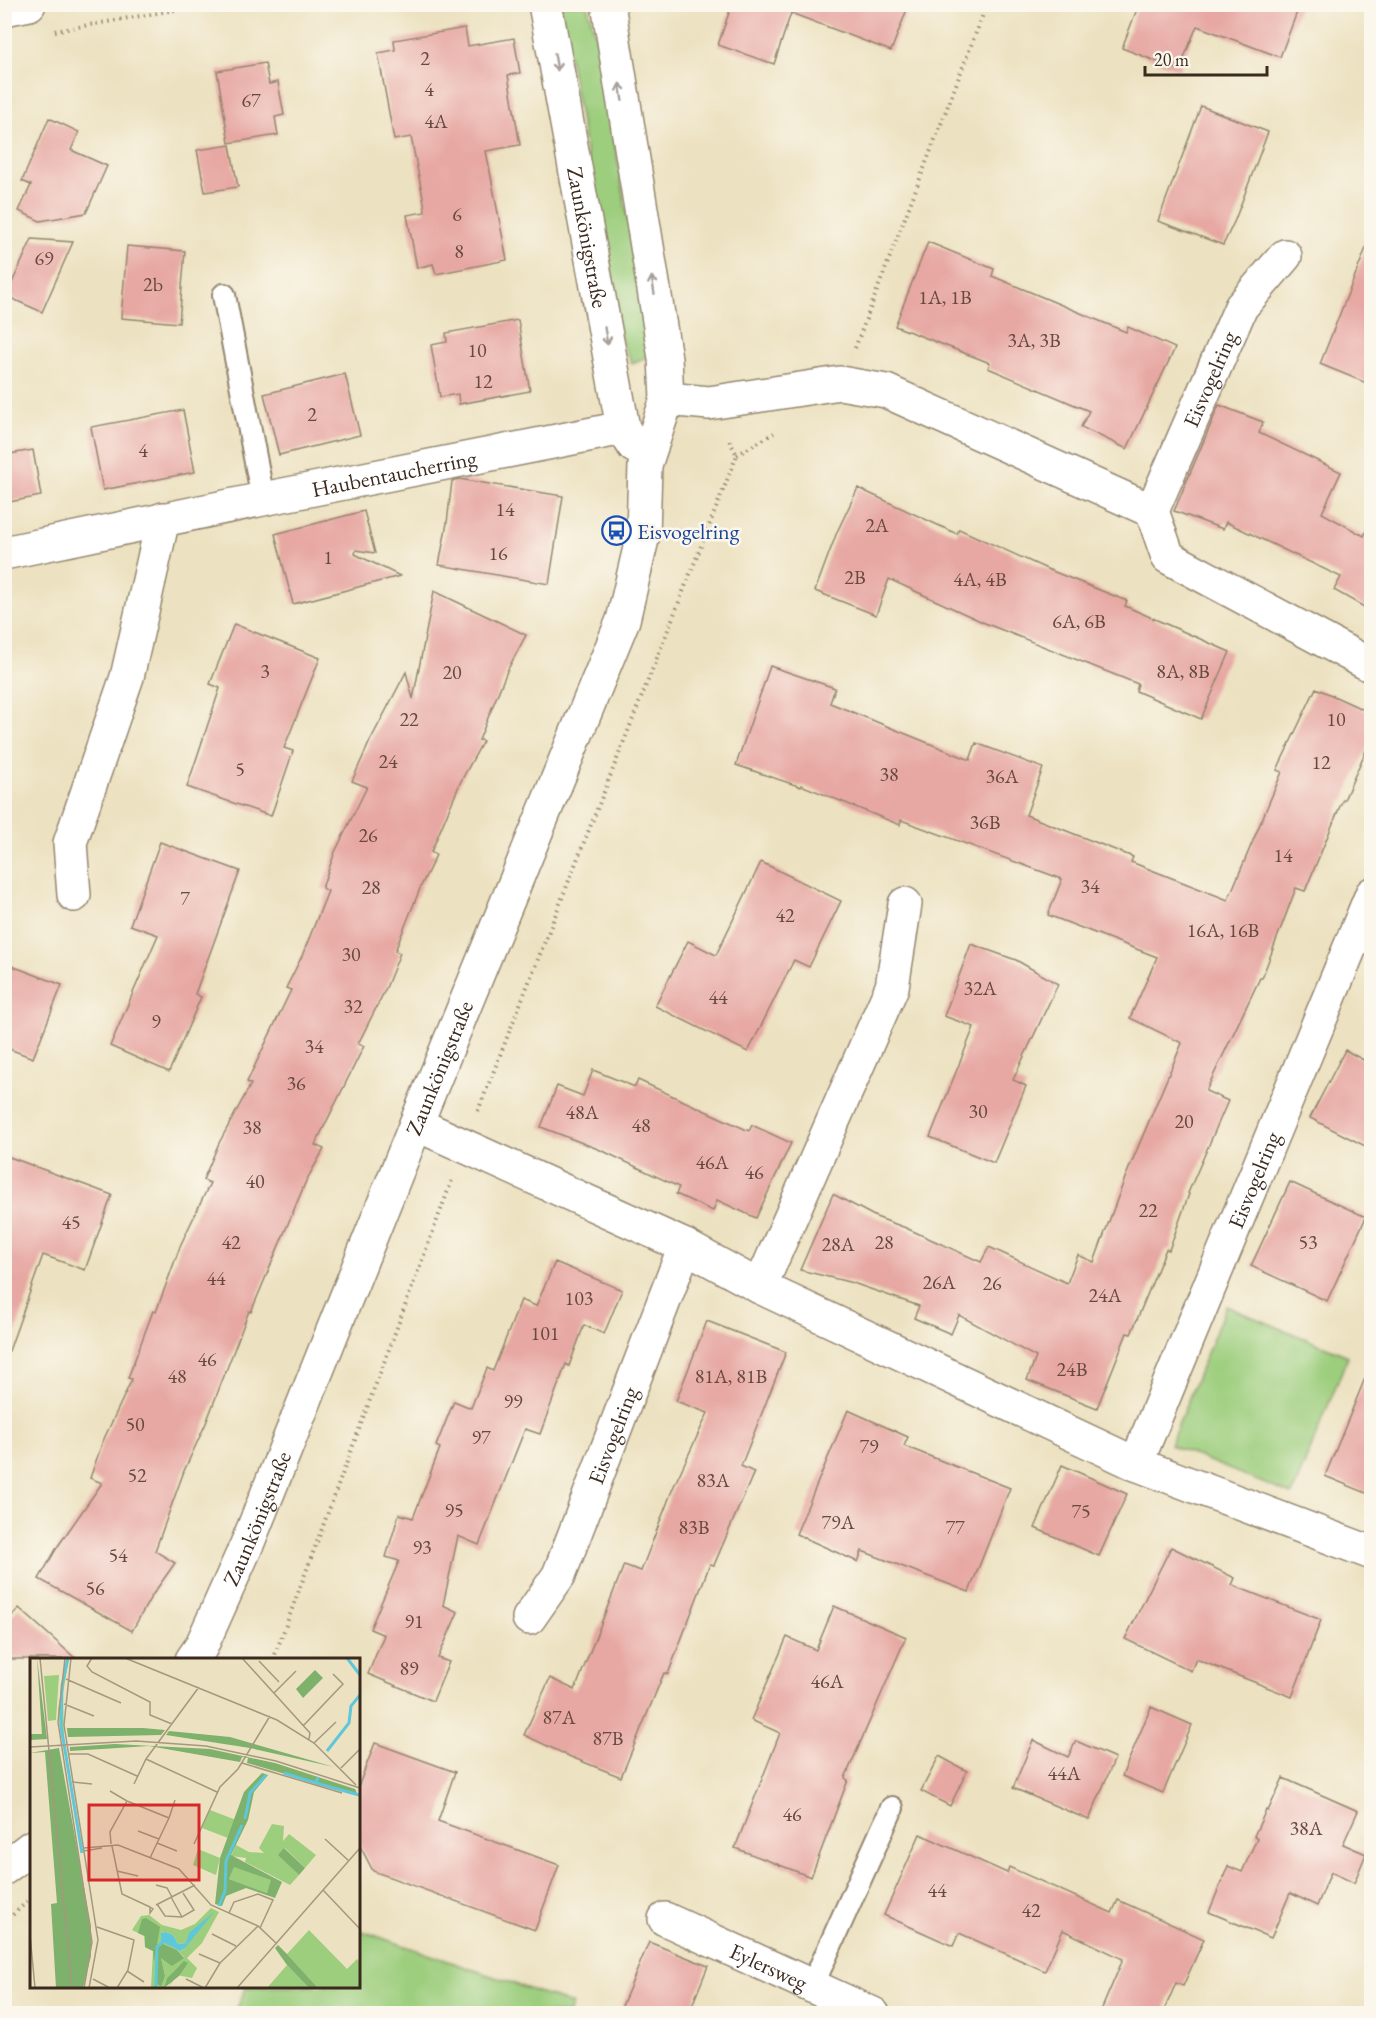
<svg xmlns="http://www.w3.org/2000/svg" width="1376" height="2018" font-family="'EB Garamond',serif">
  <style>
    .green { fill: #9cce7d; stroke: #6c7c4e; stroke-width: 1.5 }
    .building { fill: #e7a7a3 }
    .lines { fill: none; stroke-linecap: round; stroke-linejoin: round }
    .lane-casing { stroke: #94866f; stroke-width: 26 }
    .street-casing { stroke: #94866f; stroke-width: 36 }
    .path { stroke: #94866f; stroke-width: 4; stroke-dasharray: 1.5 4.5; stroke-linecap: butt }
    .lane { stroke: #fff; stroke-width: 22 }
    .street { stroke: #fff; stroke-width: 33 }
    .oneway { stroke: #a79f9a }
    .labels { text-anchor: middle; stroke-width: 5; stroke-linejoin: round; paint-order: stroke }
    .number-label { font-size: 20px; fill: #66493f }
    .street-label { font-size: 22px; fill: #3b2a1e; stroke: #fbf7ec }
    .transit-label { font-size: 22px; fill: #164399; stroke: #fbf7ec; text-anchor: start }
    .inset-river { fill: none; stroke: #5ec7d9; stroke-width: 3 }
    .inset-road { fill: none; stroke: #a5987f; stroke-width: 1.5 }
    .view { fill: #d62828; fill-opacity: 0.15; stroke: #d62828; stroke-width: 3 }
    .inset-edge { fill: none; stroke: #3b2a1e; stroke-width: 3 }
  </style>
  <rect width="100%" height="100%" fill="#fbf7ec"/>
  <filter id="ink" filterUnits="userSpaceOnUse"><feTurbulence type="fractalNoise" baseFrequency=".0167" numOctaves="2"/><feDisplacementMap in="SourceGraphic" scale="12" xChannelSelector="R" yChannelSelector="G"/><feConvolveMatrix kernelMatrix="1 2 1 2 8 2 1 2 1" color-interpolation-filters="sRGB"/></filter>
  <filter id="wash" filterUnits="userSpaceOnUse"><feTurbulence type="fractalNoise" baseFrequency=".008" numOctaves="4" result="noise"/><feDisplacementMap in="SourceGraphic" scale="24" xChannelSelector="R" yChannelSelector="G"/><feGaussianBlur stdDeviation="1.35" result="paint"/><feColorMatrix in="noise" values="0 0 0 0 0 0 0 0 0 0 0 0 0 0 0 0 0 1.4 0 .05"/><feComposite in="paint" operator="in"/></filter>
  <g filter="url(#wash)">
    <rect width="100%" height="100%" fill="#ece1c0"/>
    <g class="green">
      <polygon points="560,5 587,5 598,44 644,316 649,356 632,363 619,336"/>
      <polygon points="1226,1306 1348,1356 1292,1495 1170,1445"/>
      <polygon points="359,1930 572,2004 568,2014 235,2013 246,1987 358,1986"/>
    </g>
    <g id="blocks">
      <g class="building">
        <polygon points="732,4 909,4 891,51 791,13 774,64 718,45"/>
        <polygon points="1139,4 1300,4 1280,57 1197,26 1179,70 1122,48"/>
        <polygon points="465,28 468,46 514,38 520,73 508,75 520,145 486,151 507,260 436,274 433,264 417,268 407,215 425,212 424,202 411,137 394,140 378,53 395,50 394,40"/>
        <polygon points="265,63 269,84 278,82 284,115 275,117 278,135 229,143 217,71"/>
        <polygon points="1201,106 1268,132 1235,220 1223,245 1158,221"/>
        <polygon points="49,118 79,132 71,150 107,166 86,213 40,221 19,211 31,185 22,181"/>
        <polygon points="230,145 238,187 205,192 197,150"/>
        <polygon points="1370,238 1371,239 1371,385 1320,364"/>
        <polygon points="32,239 73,242 42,312 6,296"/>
        <polygon points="928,242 994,269 992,276 1126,332 1128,327 1175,348 1127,449 1081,427 1089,411 988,368 990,363 895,326"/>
        <polygon points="127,246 185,251 179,323 121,318"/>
        <polygon points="518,320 530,391 459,404 458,394 440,397 431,345 447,342 446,333"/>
        <polygon points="345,374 360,435 279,455 264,394"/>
        <polygon points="1219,405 1263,422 1259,433 1341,472 1322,513 1364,536 1371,521 1371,611 1334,590 1341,577 1226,522 1223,529 1174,511"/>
        <polygon points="183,410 195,472 103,490 91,427"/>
        <polygon points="33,450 41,496 4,503 4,455"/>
        <polygon points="459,479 563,496 549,584 439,565 447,523 452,481"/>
        <polygon points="858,488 957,534 959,529 1047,569 1127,601 1125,606 1230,652 1201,719 1136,691 1138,684 987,624 889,579 876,615 815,591 837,532"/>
        <polygon points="364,511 375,553 356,550 355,554 400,576 293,604 275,534"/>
        <polygon points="434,591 526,635 507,671 479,740 483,741 461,781 431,852 436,855 421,886 395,951 400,953 386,988 358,1044 364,1046 315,1145 324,1149 306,1181 251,1312 249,1311 206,1423 184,1471 155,1551 175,1563 151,1597 132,1631 39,1579 58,1546 102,1483 90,1478 103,1441 132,1379 128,1378 153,1311 156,1312 181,1244 210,1183 203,1180 219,1143 251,1084 247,1082 291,990 286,988 302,956 328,891 322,888 335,852 367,787 352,781 370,741 406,672 413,699"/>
        <polygon points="234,624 320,658 284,748 293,751 271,816 187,787 220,688 210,684"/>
        <polygon points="770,666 835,688 830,703 970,760 976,743 1043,768 1026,815 1133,857 1131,862 1228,900 1282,772 1277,770 1316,688 1371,713 1371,739 1344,800 1343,799 1305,891 1296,888 1262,978 1260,978 1206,1091 1228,1101 1188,1193 1189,1194 1169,1250 1166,1249 1131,1334 1127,1333 1097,1408 1027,1380 1036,1357 959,1315 951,1334 914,1318 919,1306 853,1283 800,1270 833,1194 876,1217 906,1228 981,1262 989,1247 1067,1283 1078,1255 1094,1262 1125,1178 1182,1043 1130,1018 1157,957 1048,915 1062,879 901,820 900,825 801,785 801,787 736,765"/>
        <polygon points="160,842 240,871 195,994 201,997 169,1072 110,1046 158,935 130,925"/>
        <polygon points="761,862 841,901 809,967 794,960 748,1052 655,1006 688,941 716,955"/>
        <polygon points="971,944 1016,960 1058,984 1013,1080 1026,1086 994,1163 930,1137 974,1027 944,1016"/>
        <polygon points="4,963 62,985 33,1058 4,1047"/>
        <polygon points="1345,1050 1371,1064 1371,1149 1310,1118"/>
        <polygon points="593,1070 635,1087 638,1080 749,1131 752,1125 791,1143 756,1218 717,1200 713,1211 676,1194 679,1187 603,1151 541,1127 557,1086 583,1096"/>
        <polygon points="4,1155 112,1195 85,1270 43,1255 9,1351 4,1350"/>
        <polygon points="1290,1182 1366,1217 1327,1301 1251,1266"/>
        <polygon points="555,1262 622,1290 604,1334 584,1325 569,1366 566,1364 540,1434 525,1429 479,1545 458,1536 443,1605 458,1612 438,1658 449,1662 433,1701 368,1674 384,1635 370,1629 399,1561 386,1557 399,1514 413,1518 440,1448 436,1446 454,1401 471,1408 487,1368 493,1371 521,1300 536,1306"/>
        <polygon points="707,1321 786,1352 741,1466 754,1472 714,1565 710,1564 668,1674 664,1673 621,1777 571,1757 524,1735 550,1678 575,1690 624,1565 641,1571 673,1488 708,1413 676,1401"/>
        <polygon points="1370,1366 1371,1366 1371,1495 1325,1476"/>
        <polygon points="848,1410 908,1437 904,1446 1010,1488 969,1592 862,1551 858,1562 796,1534"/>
        <polygon points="1062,1465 1127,1494 1099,1556 1035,1528"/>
        <polygon points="1171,1547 1235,1578 1232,1585 1321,1620 1292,1697 1196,1659 1191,1671 1125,1639"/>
        <polygon points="834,1606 906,1637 845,1778 848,1780 811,1877 735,1848 780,1733 751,1720 787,1637 816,1650"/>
        <polygon points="19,1608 76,1659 4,1659 4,1624"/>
        <polygon points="1151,1707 1192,1725 1163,1793 1122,1776"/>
        <polygon points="1033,1740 1068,1757 1076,1741 1115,1758 1089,1820 1013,1788"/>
        <polygon points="375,1743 455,1772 438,1821 559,1865 535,1930 373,1871 358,1842 358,1787"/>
        <polygon points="939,1756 967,1771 950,1806 921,1791"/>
        <polygon points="1283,1778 1358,1811 1343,1844 1366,1854 1354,1883 1331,1872 1317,1906 1290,1893 1271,1938 1209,1912 1228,1866 1242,1872 1257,1838 1254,1836 1266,1810 1268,1811"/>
        <polygon points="920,1834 1007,1873 1009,1867 1112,1913 1118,1900 1204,1939 1183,1986 1176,1983 1163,2013 1100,2013 1123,1959 1063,1930 1045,1971 959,1933 953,1946 884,1915"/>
        <polygon points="649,1942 708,1966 689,2013 619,2013"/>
      </g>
    </g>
  </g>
  <g filter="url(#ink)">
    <use href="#blocks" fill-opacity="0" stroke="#94866f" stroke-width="1.5"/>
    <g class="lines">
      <defs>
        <g id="lane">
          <polyline points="224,295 263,499"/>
          <polyline points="812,1986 892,1808"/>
        </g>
        <g id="street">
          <path id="s1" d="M 545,4 L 623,428 L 634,446"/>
          <polyline points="4,9 29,4"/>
          <polyline points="667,399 709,403 840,383 886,391 1152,511 1168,557 1372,666"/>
          <path id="s2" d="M 1152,511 L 1241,307 L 1285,256"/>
          <path id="s3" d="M 4,553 L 263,499 L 623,428"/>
          <polyline points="74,895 70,843 127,677 163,519"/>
          <path id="s4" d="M 416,1124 L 685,1246 L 760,1287 L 1136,1464 L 1372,894"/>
          <polyline points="760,1287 892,987 905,904"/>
          <polyline points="1136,1464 1372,1553"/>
          <path id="s5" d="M 529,1618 L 559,1575 L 685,1246"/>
          <path id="s6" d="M 192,1660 L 201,1647 L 248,1542 L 416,1124 L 623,620 L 643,535 L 645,465 L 667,399 L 665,358 L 608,4"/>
          <polyline points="4,1868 32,1847"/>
          <path id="s7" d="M 665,1919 L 873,2014"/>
        </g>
      </defs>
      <use href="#lane" class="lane-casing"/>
      <use href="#street" class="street-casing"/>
      <g class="path">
        <polyline points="55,31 209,4"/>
        <polyline points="855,348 987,4"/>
        <polyline points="737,455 774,433"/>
        <polyline points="478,1111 737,455 728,438"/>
        <polyline points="273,1660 452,1180"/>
        <polyline points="4,1923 31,1898"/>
      </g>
      <use href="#lane" class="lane"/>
      <use href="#street" class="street"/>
    </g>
    <defs><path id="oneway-shaft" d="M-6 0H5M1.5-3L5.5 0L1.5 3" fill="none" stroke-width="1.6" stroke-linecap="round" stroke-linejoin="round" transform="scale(1.5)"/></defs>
    <g class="oneway">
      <use href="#oneway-shaft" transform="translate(556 62) rotate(80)"/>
      <use href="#oneway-shaft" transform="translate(621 92) rotate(-99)"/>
      <use href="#oneway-shaft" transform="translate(653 285) rotate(-99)"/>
      <use href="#oneway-shaft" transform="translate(606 336) rotate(80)"/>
    </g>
  </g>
  <defs>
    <symbol id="bus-ring" viewBox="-11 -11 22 22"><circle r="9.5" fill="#fbf7ec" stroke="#1a4fb4" stroke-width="1.5"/><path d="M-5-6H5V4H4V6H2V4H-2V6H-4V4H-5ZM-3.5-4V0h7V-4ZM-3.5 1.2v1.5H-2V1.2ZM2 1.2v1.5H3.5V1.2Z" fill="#1a4fb4"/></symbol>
  </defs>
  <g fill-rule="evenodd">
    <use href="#bus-ring" x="600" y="514" width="33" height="33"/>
  </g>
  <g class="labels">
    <g class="number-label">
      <text x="425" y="65">2</text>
      <text x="429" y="96">4</text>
      <text x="251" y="107">67</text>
      <text x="436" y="128">4A</text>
      <text x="457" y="221">6</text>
      <text x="459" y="258">8</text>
      <text x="44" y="265">69</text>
      <text x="153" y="291">2b</text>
      <text x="945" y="304">1A, 1B</text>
      <text x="1034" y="347">3A, 3B</text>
      <text x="477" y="357">10</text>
      <text x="483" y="388">12</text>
      <text x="312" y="421">2</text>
      <text x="143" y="457">4</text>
      <text x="505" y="516">14</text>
      <text x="877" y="532">2A</text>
      <text x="498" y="560">16</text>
      <text x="328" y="564">1</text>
      <text x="855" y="584">2B</text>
      <text x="980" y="586">4A, 4B</text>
      <text x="1079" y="628">6A, 6B</text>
      <text x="265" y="678">3</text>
      <text x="1183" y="678">8A, 8B</text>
      <text x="452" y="679">20</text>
      <text x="409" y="726">22</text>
      <text x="1336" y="726">10</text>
      <text x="388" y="768">24</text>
      <text x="1321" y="769">12</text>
      <text x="240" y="776">5</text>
      <text x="889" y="781">38</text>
      <text x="1002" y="783">36A</text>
      <text x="985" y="829">36B</text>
      <text x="368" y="842">26</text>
      <text x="1283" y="862">14</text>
      <text x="1090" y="893">34</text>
      <text x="371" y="894">28</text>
      <text x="185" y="905">7</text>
      <text x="785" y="922">42</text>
      <text x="1223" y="937">16A, 16B</text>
      <text x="351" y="961">30</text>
      <text x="980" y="995">32A</text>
      <text x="718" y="1004">44</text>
      <text x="353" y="1013">32</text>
      <text x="156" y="1028">9</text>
      <text x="314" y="1053">34</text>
      <text x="296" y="1090">36</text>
      <text x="978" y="1118">30</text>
      <text x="582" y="1119">48A</text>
      <text x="1184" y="1128">20</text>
      <text x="641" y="1132">48</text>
      <text x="252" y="1134">38</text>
      <text x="712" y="1169">46A</text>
      <text x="754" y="1179">46</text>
      <text x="255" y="1188">40</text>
      <text x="1148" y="1217">22</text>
      <text x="71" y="1229">45</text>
      <text x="231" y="1249">42</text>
      <text x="884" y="1249">28</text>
      <text x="1308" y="1249">53</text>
      <text x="838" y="1251">28A</text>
      <text x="216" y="1285">44</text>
      <text x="939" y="1289">26A</text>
      <text x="992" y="1290">26</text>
      <text x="1105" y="1302">24A</text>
      <text x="579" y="1305">103</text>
      <text x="545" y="1340">101</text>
      <text x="207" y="1366">46</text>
      <text x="1072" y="1376">24B</text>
      <text x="177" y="1383">48</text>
      <text x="731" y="1383">81A, 81B</text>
      <text x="513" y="1408">99</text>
      <text x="135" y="1431">50</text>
      <text x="481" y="1444">97</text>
      <text x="869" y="1453">79</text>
      <text x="137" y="1482">52</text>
      <text x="713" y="1487">83A</text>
      <text x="454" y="1517">95</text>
      <text x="1081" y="1518">75</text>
      <text x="838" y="1529">79A</text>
      <text x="694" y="1534">83B</text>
      <text x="955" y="1534">77</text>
      <text x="422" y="1554">93</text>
      <text x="118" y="1562">54</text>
      <text x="95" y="1595">56</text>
      <text x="414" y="1628">91</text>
      <text x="409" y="1675">89</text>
      <text x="827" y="1688">46A</text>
      <text x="559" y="1724">87A</text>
      <text x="608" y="1745">87B</text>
      <text x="1064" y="1780">44A</text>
      <text x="792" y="1821">46</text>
      <text x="1306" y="1835">38A</text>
      <text x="937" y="1897">44</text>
      <text x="1031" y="1917">42</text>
    </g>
    <g class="street-label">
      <text dy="8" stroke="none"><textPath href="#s1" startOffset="237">Zaunkönigstraße</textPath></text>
      <text dy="8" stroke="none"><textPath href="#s2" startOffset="144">Eisvogelring</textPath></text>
      <text dy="8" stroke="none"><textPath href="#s3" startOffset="398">Haubentaucherring</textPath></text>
      <text dy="8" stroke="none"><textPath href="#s6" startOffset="642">Zaunkönigstraße</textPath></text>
      <text dy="8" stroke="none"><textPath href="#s4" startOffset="1104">Eisvogelring</textPath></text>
      <text dy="8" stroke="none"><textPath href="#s5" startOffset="202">Eisvogelring</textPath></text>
      <text dy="8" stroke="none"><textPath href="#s6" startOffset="156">Zaunkönigstraße</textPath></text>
      <text dy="8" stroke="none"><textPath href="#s7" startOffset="114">Eylersweg</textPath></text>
    </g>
    <g class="transit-label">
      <text x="637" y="539">Eisvogelring</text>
    </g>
  </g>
  <g transform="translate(30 1658)">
    <rect width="330" height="330" fill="#ece1c0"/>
    <path d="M 36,0 L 39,0 L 33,35 L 34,80 L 31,80 L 28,51 ZM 29,17 L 26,62 L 18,63 L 14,18 ZM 180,152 L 206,162 L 198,180 L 172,170 ZM 242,166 L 254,168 L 253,183 L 259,176 L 286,197 L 275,210 L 255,190 L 249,197 L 269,217 L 260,227 L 215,204 L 216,200 L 201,198 L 206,187 L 219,194 L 234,195 L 229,190 ZM 168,191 L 190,200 L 186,217 L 163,207 ZM 204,208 L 242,222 L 237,235 L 199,221 ZM 181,250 L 189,254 L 172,285 L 157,300 L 167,310 L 162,320 L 147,317 L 138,330 L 150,307 L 137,320 L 134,330 L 121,330 L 123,293 L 115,289 L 114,278 L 102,272 L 111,258 L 119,257 L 132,267 L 151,272 L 165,266 ZM 136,274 L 143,277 L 148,286 L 156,285 L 155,290 L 150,293 L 132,283 L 131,275 ZM 131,285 L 147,292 L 154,299 L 147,304 L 131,300 L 135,318 L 132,322 L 126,318 L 127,289 ZM 279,272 L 317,311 L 327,301 L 330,304 L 330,330 L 288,330 L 257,296 ZM 257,307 L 279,330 L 237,330 Z" fill="#9cce7d" fill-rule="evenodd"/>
    <path d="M 7,0 L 17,81 L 0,82 L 0,76 L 12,76 ZM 285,12 L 293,20 L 273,40 L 266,31 ZM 37,70 L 113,70 L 135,72 L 131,77 L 38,79 ZM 139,73 L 200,79 L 304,109 L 220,90 L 136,77 ZM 85,86 L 180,91 L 245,105 L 325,131 L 328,137 L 217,105 L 218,100 L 212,99 L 210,104 L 119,88 L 40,93 L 40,89 ZM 29,90 L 61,268 L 61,298 L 53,330 L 26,330 L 21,246 L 27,245 L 15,94 L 0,95 ZM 232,115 L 238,117 L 224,134 L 218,162 L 201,197 L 252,224 L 245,240 L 216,230 L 196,238 L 192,248 L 185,246 L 190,200 L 214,134 ZM 204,209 L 241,222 L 237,235 L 199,221 ZM 254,190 L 275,210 L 269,217 L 248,197 ZM 116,260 L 130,269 L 124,304 L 123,293 L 115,289 L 115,278 L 108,275 L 112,261 ZM 131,285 L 147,292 L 154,300 L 142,308 L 131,300 L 135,318 L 131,328 L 127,326 L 126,318 L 127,289 ZM 248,287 L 257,296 L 288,330 L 279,330 L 257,307 L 245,290 ZM 154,303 L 158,305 L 149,318 L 134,330 L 137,320 Z" fill="#7db16c" fill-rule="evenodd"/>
    <path d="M 184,254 L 155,290 L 150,293 L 131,283 L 131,275 L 136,274 L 143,277 L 148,286 L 156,285 L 159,275 Z" fill="#5ec7d9"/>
    <path class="inset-river" d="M 38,0 L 32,28 L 31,68 L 52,195M 317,0 L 330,17M 297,93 L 319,65 L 321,48 L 330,37M 254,115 L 286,125 L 288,119M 286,125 L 329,137M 215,161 L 220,135 L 236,117M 189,248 L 195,233 L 196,203 L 212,167M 126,330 L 127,289 L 134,283"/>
    <path class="inset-road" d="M 10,0 L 42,330M 35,0 L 28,64 L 62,284 L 54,330M 41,0 L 34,67 L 68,282 L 59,330M 62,0 L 57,8 L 62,14 L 120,44 L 120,57 L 142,66M 95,0 L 247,62 L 284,85 L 326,127M 212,0 L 280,75 L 279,81M 229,3 L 249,24M 36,21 L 91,45M 244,35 L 266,13M 34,46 L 64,58M 273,68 L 313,26 L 303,16M 284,85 L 306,64M 0,89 L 106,83 L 176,88 L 246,103 L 330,130M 38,96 L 58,96 L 107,118M 116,101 L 187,134M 212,105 L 312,135M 311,110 L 330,91M 42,124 L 62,126M 104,126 L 116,101 L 169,29M 80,133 L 97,143M 139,160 L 145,142M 108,173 L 129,181M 295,181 L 319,203M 127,185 L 147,193M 81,186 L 80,174 L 97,143 L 139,160 L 120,200M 164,186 L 190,129 L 208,111 L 240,58M 82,188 L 92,236 L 120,249 L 120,255 L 123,251 L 120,249M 54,190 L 88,187 L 149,211 L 181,247 L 228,268 L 246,285M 54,193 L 72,190M 87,213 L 108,218M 126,227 L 137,230 L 142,239M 293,232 L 330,271M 141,239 L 152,259M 127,246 L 135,258 L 152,259 L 164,252 L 153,235M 126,247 L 165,227M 199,255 L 204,244 L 228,236 L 243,242 L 230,270M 67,269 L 104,282 L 98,312 L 87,330M 182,276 L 206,288M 0,277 L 5,330M 169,296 L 190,305M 97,313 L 114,324M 63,321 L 80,330M 156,321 L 174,330M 175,330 L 190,305 L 228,268M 207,330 L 330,190"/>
    <path class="view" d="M 59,147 L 169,147 L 169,222 L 59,222 Z"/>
    <rect width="330" height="330" class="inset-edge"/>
  </g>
  <rect width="1376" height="2018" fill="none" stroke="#fbf7ec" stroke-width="24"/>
  <path d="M1145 66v9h122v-9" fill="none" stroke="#3b2a1e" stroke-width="3"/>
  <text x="1154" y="66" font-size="18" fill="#3b2a1e" stroke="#fbf7ec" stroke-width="4.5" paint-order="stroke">20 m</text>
</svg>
